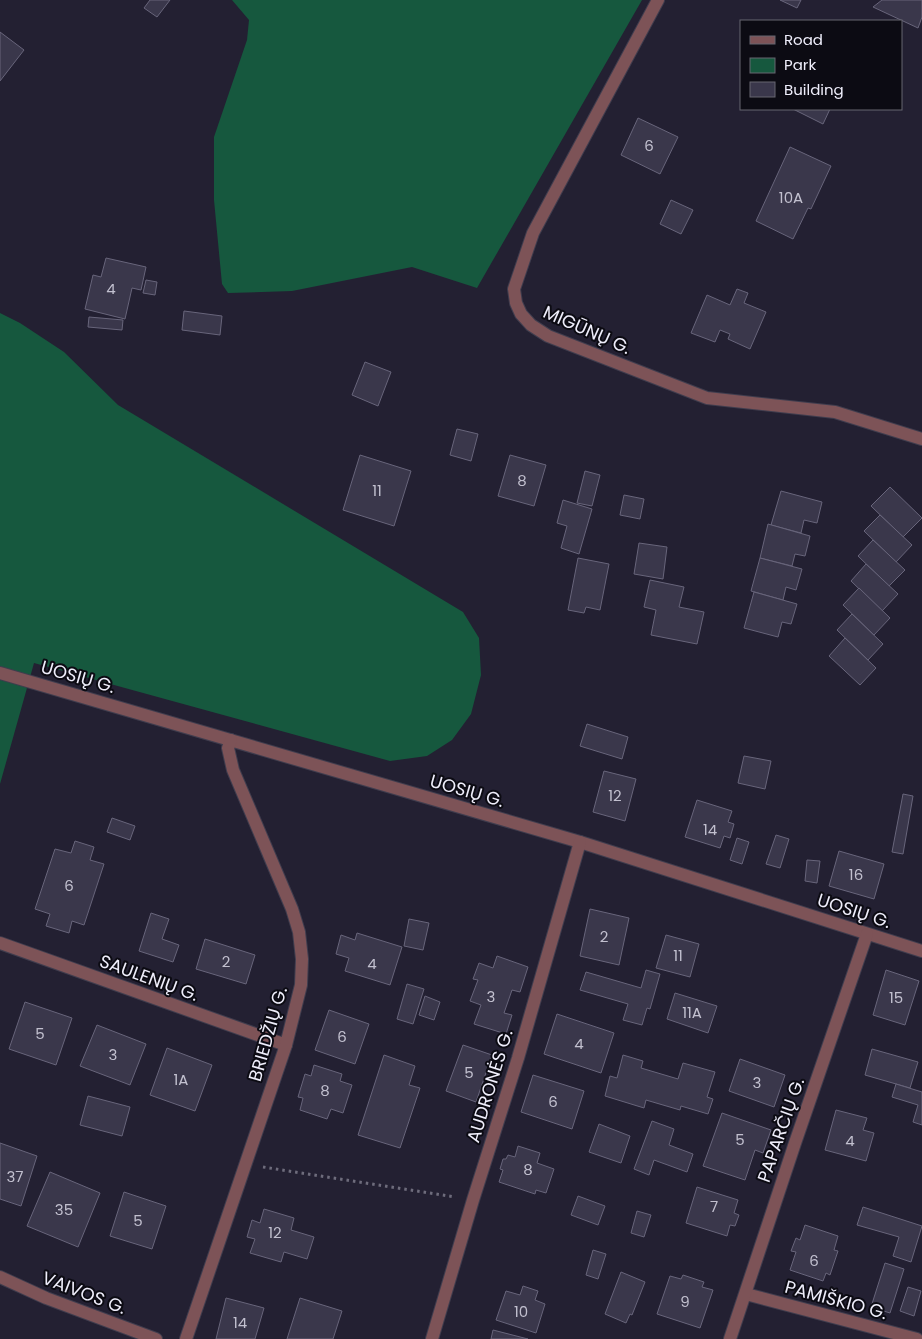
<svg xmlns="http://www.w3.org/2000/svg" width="922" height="1339" font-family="Poppins,sans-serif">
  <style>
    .green { fill: #16583e }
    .building { fill: #3a374b; stroke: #68657b }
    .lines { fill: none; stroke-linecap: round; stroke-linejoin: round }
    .minor-casing { stroke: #403d4e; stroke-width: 14 }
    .path { stroke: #6e6c7c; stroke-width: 3; stroke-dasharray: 2.5 4; stroke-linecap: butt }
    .minor { stroke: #7d5357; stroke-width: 12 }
    .labels { text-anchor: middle; stroke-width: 4; stroke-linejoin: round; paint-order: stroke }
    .number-label { font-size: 15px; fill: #c2c0cf }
    .street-label { font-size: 18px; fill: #efeefb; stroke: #0c0b13 }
  </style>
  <rect width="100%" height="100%" fill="#232032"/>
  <g class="green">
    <polygon points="232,0 642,0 477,288 412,267 292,291 228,293 222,284 214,200 214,137 247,40 249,20"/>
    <polygon points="0,313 20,323 64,352 118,405 463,612 479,638 481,675 471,714 452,740 427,756 390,761 34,663 0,784"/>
  </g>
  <g class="building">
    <polygon points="150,0 170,0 157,17 144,8"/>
    <polygon points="780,0 801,0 797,8"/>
    <polygon points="882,0 922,0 922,17 918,28 873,7"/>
    <polygon points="0,32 24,50 0,81"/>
    <polygon points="793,109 830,109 823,124"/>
    <polygon points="638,118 678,137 660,174 621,155"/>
    <polygon points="790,147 831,166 811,209 808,208 793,239 756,221"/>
    <polygon points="671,200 693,210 681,234 660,224"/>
    <polygon points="106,258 146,267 141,290 132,288 125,319 85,309 93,275 101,277"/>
    <polygon points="146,280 157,282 155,295 143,293"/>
    <polygon points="737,289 748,293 744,303 766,312 750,349 728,339 730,334 720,330 715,342 691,333 707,295 730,305"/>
    <polygon points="184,311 222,316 220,335 182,330"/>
    <polygon points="89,317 123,320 122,330 88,327"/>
    <polygon points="365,362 391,372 378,406 352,395"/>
    <polygon points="457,429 478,434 471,461 450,455"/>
    <polygon points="360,455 411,471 394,526 343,510"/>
    <polygon points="510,455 546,465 534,506 498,496"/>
    <polygon points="585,471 600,475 592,506 577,503"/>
    <polygon points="890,487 922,518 903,537 871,506"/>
    <polygon points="781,491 822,502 817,523 804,520 801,533 771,525"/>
    <polygon points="624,495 644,499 640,519 620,515"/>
    <polygon points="563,500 592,509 579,554 561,548 567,526 557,523"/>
    <polygon points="880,515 912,545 896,562 864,531"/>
    <polygon points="768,524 810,536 805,556 795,554 792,566 760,558"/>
    <polygon points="873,540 905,570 889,586 858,556"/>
    <polygon points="639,543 667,547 663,579 634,574"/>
    <polygon points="578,558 609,564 600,610 586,607 584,613 568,610"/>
    <polygon points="760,558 802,569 796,590 786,587 783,600 751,591"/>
    <polygon points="866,564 898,594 882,611 851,581"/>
    <polygon points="650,580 684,587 679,607 704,612 697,644 651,635 656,610 644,607"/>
    <polygon points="859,588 890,618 874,635 843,605"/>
    <polygon points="754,592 797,604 791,624 782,622 778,637 744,628"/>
    <polygon points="852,614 883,644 868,660 837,630"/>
    <polygon points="845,638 876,668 860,685 829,656"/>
    <polygon points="587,724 628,737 622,759 580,746"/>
    <polygon points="744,756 771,761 765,789 738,783"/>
    <polygon points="604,771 636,779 625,821 593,812"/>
    <polygon points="903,794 913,796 903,854 892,852"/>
    <polygon points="697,800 732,811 728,822 734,824 730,838 724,836 720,848 685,837"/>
    <polygon points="112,818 135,826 130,840 107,832"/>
    <polygon points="776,835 789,839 780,868 766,864"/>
    <polygon points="737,838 749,842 742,864 730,860"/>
    <polygon points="75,841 94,847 90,860 104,864 84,925 72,921 69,933 46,926 50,914 35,909 55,849 71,853"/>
    <polygon points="839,851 884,864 874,899 829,886"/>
    <polygon points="807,860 820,861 817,883 805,881"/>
    <polygon points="590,909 629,918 619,965 580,956"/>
    <polygon points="151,913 169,919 162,939 179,945 173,962 139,951"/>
    <polygon points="409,919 429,923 423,950 404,946"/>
    <polygon points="357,933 402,947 390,985 345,971 349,958 336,954 341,935 355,940"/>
    <polygon points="666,935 699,944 690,977 656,968"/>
    <polygon points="205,939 255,955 246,984 196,969"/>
    <polygon points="497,956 528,967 520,992 512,990 504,1013 512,1015 506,1034 474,1024 481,1005 470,1001 478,980 473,979 479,963 493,968"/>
    <polygon points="646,970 660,974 650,1009 647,1008 642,1025 623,1020 628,1004 580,990 586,972 641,988"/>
    <polygon points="886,970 919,981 905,1025 873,1015"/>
    <polygon points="407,984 424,989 413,1024 397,1019"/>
    <polygon points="675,993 717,1006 708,1033 667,1019"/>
    <polygon points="425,996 440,1002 434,1020 419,1015"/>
    <polygon points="25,1002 72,1018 56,1065 9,1049"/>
    <polygon points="329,1010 369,1024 355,1064 315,1050"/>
    <polygon points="557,1014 614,1033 601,1073 544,1054"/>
    <polygon points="97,1025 146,1044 130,1085 80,1066"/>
    <polygon points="463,1045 492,1055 476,1102 446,1091"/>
    <polygon points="167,1048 212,1065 195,1111 150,1095"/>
    <polygon points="872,1049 918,1062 910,1088 865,1075"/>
    <polygon points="384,1055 415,1066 409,1085 420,1088 400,1148 358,1135"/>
    <polygon points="623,1055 643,1061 641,1068 678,1079 683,1063 715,1072 707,1097 713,1099 708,1114 681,1106 680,1110 646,1100 644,1108 605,1096 610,1076 617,1078"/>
    <polygon points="740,1059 785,1075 774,1107 729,1091"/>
    <polygon points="314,1065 342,1074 340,1081 352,1085 343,1113 331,1109 327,1119 300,1110 303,1098 298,1097 305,1074 311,1076"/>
    <polygon points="533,1075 584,1091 572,1129 521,1112"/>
    <polygon points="896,1084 922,1092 922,1125 913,1122 918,1105 892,1097"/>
    <polygon points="88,1096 130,1107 122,1136 80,1125"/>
    <polygon points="836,1110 867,1118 863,1130 874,1133 866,1161 825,1150"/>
    <polygon points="722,1113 771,1130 763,1153 755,1150 745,1180 703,1166"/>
    <polygon points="652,1121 674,1129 669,1145 693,1154 687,1172 654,1160 649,1175 634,1169"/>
    <polygon points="599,1124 630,1136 621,1163 589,1152"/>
    <polygon points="0,1143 37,1156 21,1206 0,1199"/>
    <polygon points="518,1146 540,1153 537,1163 554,1169 546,1193 536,1190 535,1194 499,1182 503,1170 500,1169 503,1159 506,1159 508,1155 515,1157"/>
    <polygon points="50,1172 100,1193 78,1247 27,1226"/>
    <polygon points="697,1187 738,1200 734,1213 739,1215 735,1226 730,1225 727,1236 686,1223"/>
    <polygon points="124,1192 166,1206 152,1249 110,1236"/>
    <polygon points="578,1196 605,1206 598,1225 571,1215"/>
    <polygon points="863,1207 922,1226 911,1262 893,1256 899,1237 857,1225"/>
    <polygon points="264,1209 294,1218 291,1230 314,1237 307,1259 284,1252 281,1262 250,1253 255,1239 247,1237 252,1220 260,1223"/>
    <polygon points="637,1211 651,1215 644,1237 631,1233"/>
    <polygon points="805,1225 838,1236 834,1250 838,1251 830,1275 826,1273 823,1281 790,1270 796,1252 791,1251 796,1238 800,1240"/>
    <polygon points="593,1250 606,1254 598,1279 586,1275"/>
    <polygon points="885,1263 904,1269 890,1313 871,1307"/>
    <polygon points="621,1272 645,1282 632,1315 630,1314 626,1323 605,1314"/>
    <polygon points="683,1275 704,1282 702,1287 713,1290 700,1328 657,1314 670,1276 681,1279"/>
    <polygon points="523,1286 538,1291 535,1300 545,1304 536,1333 496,1320 506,1291 520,1295"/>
    <polygon points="908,1287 921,1291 914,1316 900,1311"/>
    <polygon points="226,1298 264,1308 255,1339 216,1339"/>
    <polygon points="300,1298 342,1311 333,1339 287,1339"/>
    <polygon points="493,1330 528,1339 491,1339"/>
  </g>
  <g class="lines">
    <defs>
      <g id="minor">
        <polyline points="658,0 533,233 514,289 516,303 521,314 531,325 548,336 707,398 835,412 922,439"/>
        <polyline points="0,673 580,842 922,951"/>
        <polyline points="0,943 286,1045"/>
        <polyline points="0,1277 46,1298 156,1339"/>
        <polyline points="746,1294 917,1339"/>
        <polyline points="186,1339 286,1045 301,985 302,959 299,932 292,909 233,770 228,748 231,740"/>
        <polyline points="432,1339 473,1200 518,1058 580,842"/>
        <polyline points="730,1339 795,1143 867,934"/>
      </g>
    </defs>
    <use href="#minor" class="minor-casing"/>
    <polyline class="path" points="263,1167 455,1197"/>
    <use href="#minor" class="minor"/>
  </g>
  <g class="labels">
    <g class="number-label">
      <text x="649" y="151">6</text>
      <text x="791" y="203">10A</text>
      <text x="111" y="294">4</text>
      <text x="522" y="486">8</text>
      <text x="377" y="496">11</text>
      <text x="615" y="801">12</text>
      <text x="710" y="835">14</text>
      <text x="856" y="880">16</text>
      <text x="69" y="891">6</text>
      <text x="604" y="942">2</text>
      <text x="678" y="961">11</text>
      <text x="226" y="967">2</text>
      <text x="372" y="969">4</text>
      <text x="491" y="1002">3</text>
      <text x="896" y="1003">15</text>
      <text x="692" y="1018">11A</text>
      <text x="40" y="1039">5</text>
      <text x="342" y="1042">6</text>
      <text x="579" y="1049">4</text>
      <text x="113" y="1060">3</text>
      <text x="469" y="1078">5</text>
      <text x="181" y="1085">1A</text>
      <text x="757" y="1088">3</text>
      <text x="325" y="1096">8</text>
      <text x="553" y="1107">6</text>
      <text x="740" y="1145">5</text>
      <text x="850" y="1146">4</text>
      <text x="528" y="1175">8</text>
      <text x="15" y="1182">37</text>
      <text x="714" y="1212">7</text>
      <text x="64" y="1215">35</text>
      <text x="138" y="1226">5</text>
      <text x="275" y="1238">12</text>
      <text x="814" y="1266">6</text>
      <text x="685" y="1307">9</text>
      <text x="521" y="1317">10</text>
      <text x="240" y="1328">14</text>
    </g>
    <g class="street-label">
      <text transform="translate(587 330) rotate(24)" y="6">MIGŪNŲ G.</text>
      <text transform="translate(78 677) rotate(16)" y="6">UOSIŲ G.</text>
      <text transform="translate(467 791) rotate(16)" y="6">UOSIŲ G.</text>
      <text transform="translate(854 911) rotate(18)" y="6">UOSIŲ G.</text>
      <text transform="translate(149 978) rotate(20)" y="6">SAULENIŲ G.</text>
      <text transform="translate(268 1034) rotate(-74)" y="6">BRIEDŽIŲ G.</text>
      <text transform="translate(490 1086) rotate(-73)" y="6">AUDRONĖS G.</text>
      <text transform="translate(781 1130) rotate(-71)" y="6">PAPARČIŲ G.</text>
      <text transform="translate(84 1293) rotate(21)" y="6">VAIVOS G.</text>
      <text transform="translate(836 1300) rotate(15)" y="6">PAMIŠKIO G.</text>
    </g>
  </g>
  <rect x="740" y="20" width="162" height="90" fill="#0c0b13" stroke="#676670"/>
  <rect x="750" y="36" width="25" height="8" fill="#7d5357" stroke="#676670"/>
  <text x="784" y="45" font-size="15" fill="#efeefb">Road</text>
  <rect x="750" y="58" width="25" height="15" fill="#16583e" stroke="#676670"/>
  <text x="784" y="70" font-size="15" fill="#efeefb">Park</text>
  <rect x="750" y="82" width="25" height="15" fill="#3a374b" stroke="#676670"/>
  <text x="784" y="95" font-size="15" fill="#efeefb">Building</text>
</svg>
